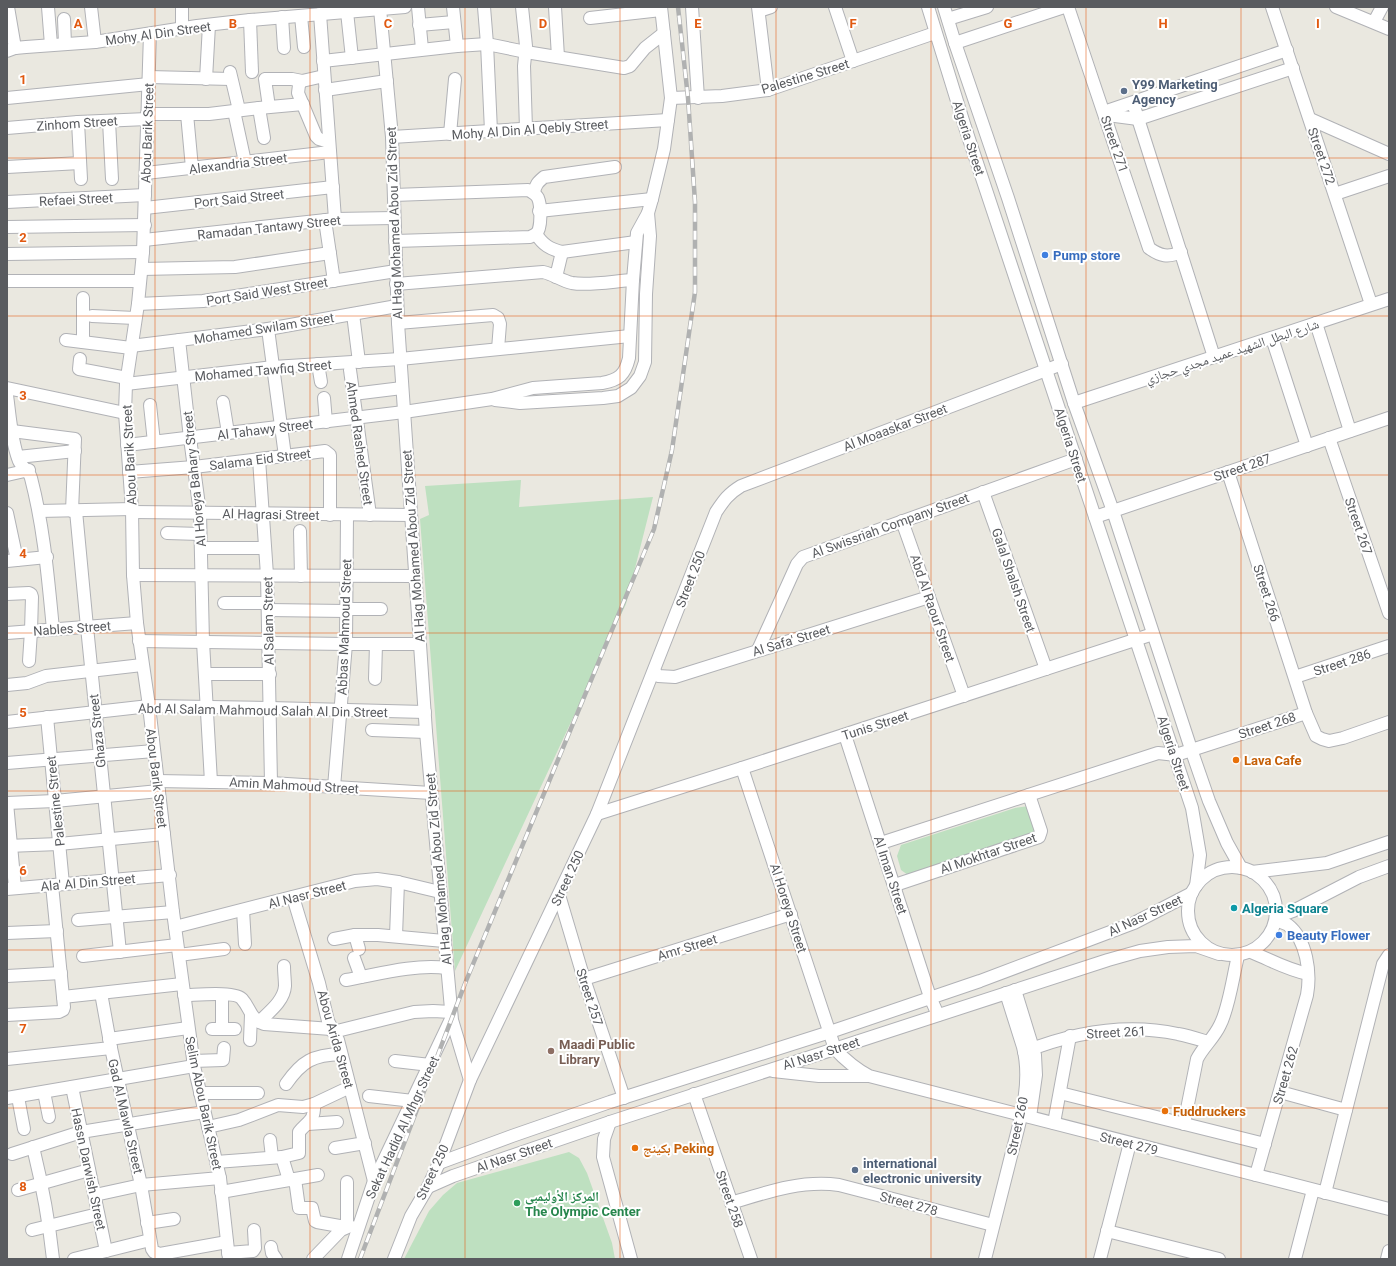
<svg xmlns="http://www.w3.org/2000/svg" width="1396" height="1266" font-family="Roboto,'Noto Naskh Arabic',sans-serif">
  <style>
    .green { fill: #bee0c0 }
    .lines { fill: none; stroke-linecap: round; stroke-linejoin: round }
    .minor-casing { stroke: #b1b2b6; stroke-width: 14 }
    .minor { stroke: #fff; stroke-width: 12 }
    .rail-casing { stroke: #b0b1b1; stroke-width: 4.5 }
    .rail { stroke: #fff; stroke-width: 3; stroke-dasharray: 9; stroke-linecap: butt }
    .grid { fill: none; stroke: #e15910; stroke-width: 1; stroke-opacity: 0.55 }
    .service-dot { fill: #5c6f8a; stroke: #fff; stroke-width: 1.5 }
    .shop-dot { fill: #3f7fe0; stroke: #fff; stroke-width: 1.5 }
    .food-dot { fill: #e8710a; stroke: #fff; stroke-width: 1.5 }
    .culture-dot { fill: #0f9aa8; stroke: #fff; stroke-width: 1.5 }
    .education-dot { fill: #8d6e63; stroke: #fff; stroke-width: 1.5 }
    .leisure-dot { fill: #2e9e5b; stroke: #fff; stroke-width: 1.5 }
    .labels { text-anchor: middle; stroke-width: 4; stroke-linejoin: round; paint-order: stroke }
    .street-label { font-size: 13px; fill: #595b5f; stroke: #fff }
    .service-label { font-size: 13px; font-weight: bold; fill: #4e5e75; stroke: #fff; text-anchor: start }
    .shop-label { font-size: 13px; font-weight: bold; fill: #366cbe; stroke: #fff; text-anchor: start }
    .food-label { font-size: 13px; font-weight: bold; fill: #c56008; stroke: #fff; text-anchor: start }
    .culture-label { font-size: 13px; font-weight: bold; fill: #0d838f; stroke: #fff; text-anchor: start }
    .education-label { font-size: 13px; font-weight: bold; fill: #785e54; stroke: #fff; text-anchor: start }
    .leisure-label { font-size: 13px; font-weight: bold; fill: #27864d; stroke: #fff; text-anchor: start }
    .grid-label { font-size: 13px; text-anchor: middle; font-weight: bold; fill: #e15910; stroke: #fff; stroke-width: 4; stroke-linejoin: round; paint-order: stroke }
  </style>
  <rect width="100%" height="100%" fill="#eae8e0"/>
  <g class="green">
    <polygon points="521,480 519,507 653,497 626,604 455,971 420,519 429,515 425,486"/>
    <polygon points="1029,806 1038,833 908,875 901,870 897,856 901,845 1015,808"/>
    <polygon points="569,1152 579,1158 587,1173 612,1243 615,1259 404,1259 429,1211 443,1195 457,1183"/>
  </g>
  <g class="lines">
    <defs>
      <g id="minor">
        <polyline points="8,7 15,48"/>
        <polyline points="48,7 51,45"/>
        <polyline points="91,7 95,42"/>
        <polyline points="418,7 422,49"/>
        <polyline points="453,7 457,46"/>
        <polyline points="484,7 487,44 491,131"/>
        <polyline points="522,7 526,46 524,66 526,129"/>
        <polyline points="555,7 558,57"/>
        <polyline points="692,7 698,98"/>
        <polyline points="758,7 768,90"/>
        <polyline points="835,7 853,61"/>
        <polyline points="928,7 965,127 1192,808 1200,855 1196,886"/>
        <polyline points="944,7 955,43 1008,198 1074,403 1113,511 1191,749 1209,801 1227,843 1241,868"/>
        <path d="M 1068,7 L 1149,248 C 1160,256 1168,258 1181,252"/>
        <polyline points="1272,7 1371,304"/>
        <polyline points="1336,7 1389,29"/>
        <polyline points="380,9 392,137 398,323 426,732 452,1020 470,1080"/>
        <polyline points="759,11 771,7"/>
        <polyline points="347,12 352,58"/>
        <polyline points="320,14 335,219"/>
        <polyline points="301,16 304,47"/>
        <polyline points="282,17 284,48"/>
        <polyline points="590,18 661,10"/>
        <polyline points="64,19 65,44"/>
        <polyline points="948,19 987,7"/>
        <polyline points="250,20 252,72"/>
        <polyline points="1374,22 1382,7"/>
        <polyline points="419,25 454,22"/>
        <polyline points="182,29 182,7"/>
        <polyline points="150,34 143,252 138,304 126,384 125,413 132,509 133,575 137,623 149,706 173,912 194,1066 220,1178 229,1259"/>
        <polyline points="955,43 1064,7"/>
        <polyline points="7,51 15,48 26,47 95,42 197,26 250,20 405,7"/>
        <polyline points="323,61 457,46 487,44 526,52 624,68 630,66 645,48 664,33"/>
        <polyline points="230,72 239,110"/>
        <polyline points="324,76 302,81 299,85 298,93 316,136 319,139 329,142"/>
        <polyline points="149,77 231,79"/>
        <polyline points="206,79 209,25"/>
        <polyline points="325,90 387,81"/>
        <polyline points="7,98 149,84"/>
        <polyline points="671,98 722,96 768,90 935,33"/>
        <polyline points="1133,103 1214,357"/>
        <polyline points="269,107 265,79 292,79 302,81"/>
        <polyline points="259,108 264,138"/>
        <polyline points="234,111 245,162"/>
        <polyline points="1104,112 1115,116 1138,119 1293,68"/>
        <polyline points="1104,112 1287,50"/>
        <polyline points="147,114 209,114 259,108 303,104"/>
        <polyline points="187,114 192,168"/>
        <polyline points="1310,119 1389,154"/>
        <polyline points="109,121 112,179"/>
        <polyline points="78,122 81,179"/>
        <polyline points="7,128 78,122 147,119"/>
        <polyline points="450,134 455,79"/>
        <polyline points="392,137 668,120"/>
        <polyline points="7,167 80,163"/>
        <polyline points="146,173 330,152"/>
        <path d="M 534,193 C 535,185 538,182 544,177 L 615,167"/>
        <polyline points="1335,194 1389,176"/>
        <path d="M 394,195 L 528,190 C 532,192 536,194 538,198 C 541,205 542,229 536,234 C 536,234 530,237 530,237 L 395,241"/>
        <polyline points="7,202 145,195"/>
        <polyline points="145,208 333,187"/>
        <polyline points="539,211 652,199"/>
        <polyline points="325,220 334,281"/>
        <polyline points="7,227 145,225"/>
        <path d="M 536,234 C 543,245 550,249 562,252 L 636,242"/>
        <polyline points="144,240 335,219 394,218"/>
        <polyline points="7,254 143,252"/>
        <polyline points="142,269 235,267 330,253"/>
        <polyline points="556,277 562,252"/>
        <polyline points="7,281 140,281"/>
        <path d="M 396,284 L 543,272 C 553,274 562,281 572,283 C 589,286 615,281 633,280"/>
        <polyline points="83,298 83,342"/>
        <polyline points="138,304 203,301 396,271"/>
        <polyline points="353,314 359,362"/>
        <polyline points="92,316 135,318"/>
        <polyline points="398,323 493,315 498,318 500,324 498,349"/>
        <polyline points="1316,323 1350,431"/>
        <polyline points="268,329 285,456"/>
        <polyline points="1272,338 1307,446"/>
        <polyline points="66,340 131,348"/>
        <polyline points="179,340 190,438 200,513 203,642 211,782"/>
        <polyline points="131,346 268,329 397,306"/>
        <polyline points="80,359 79,369 127,378"/>
        <polyline points="318,364 321,382"/>
        <polyline points="350,370 370,515"/>
        <polyline points="126,384 273,367 400,359 630,336"/>
        <polyline points="7,388 125,413"/>
        <polyline points="353,394 402,388"/>
        <path d="M 7,395 C 10,417 11,440 19,461 C 22,468 29,470 31,478 C 44,528 48,578 53,629"/>
        <polyline points="324,398 326,422"/>
        <polyline points="495,400 520,403 603,398 618,396 631,388 640,376 645,362 646,294 650,236 648,213"/>
        <polyline points="223,402 228,433"/>
        <polyline points="1074,403 1389,299"/>
        <polyline points="150,405 154,442"/>
        <polyline points="12,431 75,439 72,511"/>
        <polyline points="1329,438 1389,613"/>
        <path d="M 127,445 L 404,412 L 492,399 L 533,388 L 602,383 C 619,380 625,375 629,358 L 633,280 L 637,233 L 648,213 L 652,199 L 664,149 L 671,98 L 661,7"/>
        <polyline points="18,457 75,451"/>
        <polyline points="259,459 267,575 271,783"/>
        <polyline points="129,472 194,467 325,451 330,455 330,515"/>
        <polyline points="1228,472 1306,713 1316,736 1322,739 1329,741 1343,738 1389,722"/>
        <polyline points="7,475 29,470"/>
        <polyline points="983,492 1046,669"/>
        <polyline points="39,511 132,509"/>
        <polyline points="76,511 87,627 120,952"/>
        <polyline points="132,512 411,515"/>
        <polyline points="7,513 17,560"/>
        <polyline points="1095,517 1389,418"/>
        <polyline points="902,521 964,696"/>
        <polyline points="300,531 301,576"/>
        <polyline points="167,533 200,534"/>
        <polyline points="201,548 265,548"/>
        <polyline points="7,561 47,557"/>
        <polyline points="133,575 415,576"/>
        <polyline points="7,594 29,593 31,594 32,597 31,631 29,661"/>
        <polyline points="224,603 268,603"/>
        <polyline points="346,609 381,609"/>
        <polyline points="268,610 346,611"/>
        <polyline points="7,633 137,623"/>
        <polyline points="139,641 346,644 420,644"/>
        <polyline points="758,650 797,564 803,557 1076,459"/>
        <polyline points="654,671 658,676 675,677 929,597"/>
        <polyline points="205,674 270,674"/>
        <polyline points="1295,677 1389,646"/>
        <polyline points="375,679 376,644"/>
        <polyline points="7,685 27,683 46,676 142,665"/>
        <polyline points="47,717 63,884"/>
        <polyline points="7,722 149,706 270,708 425,712"/>
        <polyline points="372,730 426,732"/>
        <polyline points="845,735 930,997 938,1015"/>
        <polyline points="7,763 154,751"/>
        <path d="M 742,768 L 835,1049 C 846,1061 856,1069 869,1076 L 1389,1209"/>
        <polyline points="157,781 271,783 431,793"/>
        <polyline points="334,787 346,644 347,515"/>
        <polyline points="7,803 55,801 159,791"/>
        <polyline points="7,803 15,888"/>
        <polyline points="597,814 742,768 1153,634"/>
        <polyline points="881,843 1158,753 1176,755 1306,713"/>
        <polyline points="7,846 59,844 164,834"/>
        <circle cx="1232" cy="911" r="44"/>
        <polyline points="1252,872 1327,863 1389,842"/>
        <polyline points="895,885 1039,837 1041,831 1029,795"/>
        <polyline points="7,889 170,875"/>
        <polyline points="559,895 584,979 624,1098"/>
        <polyline points="293,897 319,983 328,1021 338,1040 374,1181"/>
        <polyline points="243,910 245,944"/>
        <polyline points="1277,917 1293,911 1359,877 1389,866"/>
        <polyline points="78,920 173,912"/>
        <polyline points="175,927 355,881 377,879 398,882 440,892"/>
        <polyline points="7,933 57,931"/>
        <polyline points="355,935 359,949"/>
        <polyline points="396,936 398,882"/>
        <polyline points="334,939 355,935 378,935 444,941"/>
        <path d="M 1251,952 C 1271,960 1285,969 1308,974"/>
        <polyline points="179,955 224,949"/>
        <polyline points="83,956 177,945"/>
        <polyline points="354,958 361,977"/>
        <polyline points="7,976 61,973"/>
        <polyline points="584,979 791,914"/>
        <path d="M 346,980 C 379,974 413,964 447,968"/>
        <polyline points="1015,990 1035,1055 1036,1075 1030,1117"/>
        <polyline points="101,993 111,1048 141,1185 152,1249 154,1252 160,1254 227,1242"/>
        <path d="M 184,995 C 195,995 236,991 242,999 C 251,1009 249,1018 264,1024 L 331,1029"/>
        <polyline points="63,997 182,984"/>
        <polyline points="7,1015 59,1012 63,1010 64,1007 52,885"/>
        <path d="M 259,1022 C 269,1012 284,1001 285,986 C 285,980 284,973 284,966"/>
        <polyline points="212,1029 235,1029"/>
        <polyline points="222,1029 222,995"/>
        <polyline points="333,1032 414,1012 433,1011 451,1012"/>
        <polyline points="109,1039 188,1028"/>
        <polyline points="250,1040 251,1015"/>
        <path d="M 1024,1052 C 1074,1032 1126,1023 1178,1034 C 1189,1036 1198,1039 1208,1042"/>
        <polyline points="7,1059 111,1048"/>
        <polyline points="193,1061 223,1060 224,1048"/>
        <polyline points="395,1061 430,1065"/>
        <polyline points="773,1071 819,1076 868,1076"/>
        <path d="M 286,1084 C 302,1061 313,1055 341,1054"/>
        <polyline points="72,1087 106,1251"/>
        <polyline points="44,1092 49,1117"/>
        <polyline points="1280,1092 1346,1110"/>
        <polyline points="200,1093 258,1093"/>
        <polyline points="1060,1093 1265,1144"/>
        <polyline points="694,1094 751,1259"/>
        <polyline points="369,1096 413,1101"/>
        <polyline points="18,1097 24,1129"/>
        <polyline points="7,1098 194,1066"/>
        <polyline points="610,1122 604,1139 603,1157 631,1259"/>
        <polyline points="1054,1123 1070,1036"/>
        <polyline points="308,1124 337,1122"/>
        <path d="M 1184,1124 L 1197,1059 C 1203,1047 1214,1038 1220,1025 C 1229,1008 1233,976 1238,956"/>
        <polyline points="208,1127 239,1120 278,1105 303,1107 314,1104 350,1087"/>
        <polyline points="270,1140 272,1157"/>
        <path d="M 33,1147 C 42,1184 49,1221 53,1259"/>
        <polyline points="335,1148 365,1143"/>
        <polyline points="12,1154 81,1132 204,1112"/>
        <polyline points="282,1157 289,1180"/>
        <path d="M 216,1162 L 282,1157 L 299,1153 L 299,1132 C 308,1121 315,1121 314,1104"/>
        <polyline points="439,1163 512,1136 610,1102 830,1032 980,981 1134,923 1192,893"/>
        <path d="M 1256,1175 L 1307,995 C 1311,973 1307,940 1288,925 C 1285,923 1280,922 1276,920"/>
        <polyline points="295,1179 318,1175"/>
        <polyline points="347,1182 347,1226"/>
        <polyline points="428,1187 453,1176 610,1122 1108,960 1140,951 1168,947 1196,946 1219,954"/>
        <polyline points="18,1190 89,1170"/>
        <polyline points="221,1192 295,1179 299,1208 312,1208 315,1221 317,1222 345,1227"/>
        <polyline points="1325,1193 1383,964 1389,955"/>
        <polyline points="95,1195 141,1185 220,1178"/>
        <path d="M 731,1203 C 767,1192 801,1180 839,1185 L 993,1225"/>
        <polyline points="147,1223 174,1219"/>
        <polyline points="32,1230 98,1214"/>
        <polyline points="1107,1231 1219,1259"/>
        <polyline points="271,1247 272,1253 276,1259"/>
        <polyline points="228,1253 253,1251 255,1248 254,1230"/>
        <polyline points="74,1259 150,1240"/>
        <polyline points="313,1259 341,1230 350,1226"/>
        <polyline points="348,1259 374,1181 451,1019"/>
        <path d="M 394,1259 L 411,1216 L 428,1187 L 439,1163 L 470,1080 L 597,814 L 716,512 C 724,500 728,494 741,486 L 1062,364"/>
        <path d="M 985,1259 C 993,1227 1001,1196 1009,1164 C 1018,1127 1033,1086 1023,1047 L 1006,993"/>
        <polyline points="1100,1259 1130,1143"/>
        <polyline points="1295,1259 1313,1190"/>
        <polyline points="1387,1259 1389,1251"/>
      </g>
    </defs>
    <use href="#minor" class="minor-casing"/>
    <use href="#minor" class="minor"/>
    <defs>
      <polyline id="rail" points="360,1259 466,981 654,529 672,450 695,292 695,202 688,98 678,7"/>
    </defs>
    <use href="#rail" class="rail-casing"/>
    <use href="#rail" class="rail"/>
  </g>
  <path class="grid" d="M 155,7 L 155,1259M 310,7 L 310,1259M 465,7 L 465,1259M 620,7 L 620,1259M 776,7 L 776,1259M 931,7 L 931,1259M 1086,7 L 1086,1259M 1241,7 L 1241,1259M 7,158 L 1389,158M 7,316 L 1389,316M 7,475 L 1389,475M 7,633 L 1389,633M 7,791 L 1389,791M 7,950 L 1389,950M 7,1108 L 1389,1108"/>
  <g class="service-dot">
    <circle cx="1124" cy="91" r="4"/>
    <circle cx="855" cy="1170" r="4"/>
  </g>
  <g class="shop-dot">
    <circle cx="1045" cy="255" r="4"/>
    <circle cx="1279" cy="935" r="4"/>
  </g>
  <g class="food-dot">
    <circle cx="1236" cy="760" r="4"/>
    <circle cx="1165" cy="1111" r="4"/>
    <circle cx="635" cy="1148" r="4"/>
  </g>
  <circle class="culture-dot" cx="1234" cy="908" r="4"/>
  <circle class="education-dot" cx="551" cy="1051" r="4"/>
  <circle class="leisure-dot" cx="517" cy="1203" r="4"/>
  <g class="labels">
    <g class="street-label">
      <text transform="translate(158 33) rotate(-8)" y="5">Mohy Al Din Street</text>
      <text transform="translate(805 76) rotate(-17)" y="5">Palestine Street</text>
      <text transform="translate(77 123) rotate(-4)" y="5">Zinhom Street</text>
      <text transform="translate(530 129) rotate(-4)" y="5">Mohy Al Din Al Qebly Street</text>
      <text transform="translate(147 133) rotate(-88)" y="5">Abou Barik Street</text>
      <text transform="translate(969 138) rotate(72)" y="5">Algeria Street</text>
      <text transform="translate(1115 144) rotate(71)" y="5">Street 271</text>
      <text transform="translate(1322 156) rotate(71)" y="5">Street 272</text>
      <text transform="translate(238 163) rotate(-7)" y="5">Alexandria Street</text>
      <text transform="translate(239 198) rotate(-6)" y="5">Port Said Street</text>
      <text transform="translate(76 199) rotate(-3)" y="5">Refaei Street</text>
      <text transform="translate(394 223) rotate(-92)" y="5">Al Hag Mohamed Abou Zid Street</text>
      <text transform="translate(269 227) rotate(-6)" y="5">Ramadan Tantawy Street</text>
      <text transform="translate(267 291) rotate(-9)" y="5">Port Said West Street</text>
      <text transform="translate(264 328) rotate(-9)" y="5">Mohamed Swilam Street</text>
      <text transform="translate(1232 351) rotate(-18)" y="5">شارع البطل الشهيد عميد مجدي حجازي</text>
      <text transform="translate(263 370) rotate(-5)" y="5">Mohamed Tawfiq Street</text>
      <text transform="translate(895 427) rotate(-21)" y="5">Al Moaaskar Street</text>
      <text transform="translate(265 429) rotate(-7)" y="5">Al Tahawy Street</text>
      <text transform="translate(360 443) rotate(82)" y="5">Ahmed Rashed Street</text>
      <text transform="translate(1071 445) rotate(72)" y="5">Algeria Street</text>
      <text transform="translate(129 455) rotate(-93)" y="5">Abou Barik Street</text>
      <text transform="translate(260 459) rotate(-7)" y="5">Salama Eid Street</text>
      <text transform="translate(1242 467) rotate(-19)" y="5">Street 287</text>
      <text transform="translate(194 479) rotate(-96)" y="5">Al Horeya Bahary Street</text>
      <text transform="translate(271 514) rotate(1)" y="5">Al Hagrasi Street</text>
      <text transform="translate(890 525) rotate(-20)" y="5">Al Swissriah Company Street</text>
      <text transform="translate(1359 526) rotate(71)" y="5">Street 267</text>
      <text transform="translate(413 546) rotate(-94)" y="5">Al Hag Mohamed Abou Zid Street</text>
      <text transform="translate(690 579) rotate(-69)" y="5">Street 250</text>
      <text transform="translate(1014 580) rotate(71)" y="5">Galal Shalsh Street</text>
      <text transform="translate(1267 593) rotate(72)" y="5">Street 266</text>
      <text transform="translate(933 608) rotate(71)" y="5">Abd Al Raouf Street</text>
      <text transform="translate(268 621) rotate(-91)" y="5">Al Salam Street</text>
      <text transform="translate(344 627) rotate(-88)" y="5">Abbas Mahmoud Street</text>
      <text transform="translate(72 628) rotate(-4)" y="5">Nables Street</text>
      <text transform="translate(791 640) rotate(-17)" y="5">Al Safa' Street</text>
      <text transform="translate(1342 662) rotate(-18)" y="5">Street 286</text>
      <text transform="translate(263 710) rotate(1)" y="5">Abd Al Salam Mahmoud Salah Al Din Street</text>
      <text transform="translate(875 725) rotate(-18)" y="5">Tunis Street</text>
      <text transform="translate(1267 725) rotate(-18)" y="5">Street 268</text>
      <text transform="translate(97 731) rotate(-96)" y="5">Ghaza Street</text>
      <text transform="translate(1174 753) rotate(72)" y="5">Algeria Street</text>
      <text transform="translate(157 778) rotate(83)" y="5">Abou Barik Street</text>
      <text transform="translate(294 785) rotate(3)" y="5">Amin Mahmoud Street</text>
      <text transform="translate(55 801) rotate(-96)" y="5">Palestine Street</text>
      <text transform="translate(988 853) rotate(-19)" y="5">Al Mokhtar Street</text>
      <text transform="translate(438 869) rotate(-95)" y="5">Al Hag Mohamed Abou Zid Street</text>
      <text transform="translate(891 875) rotate(72)" y="5">Al Iman Street</text>
      <text transform="translate(567 878) rotate(-65)" y="5">Street 250</text>
      <text transform="translate(88 882) rotate(-5)" y="5">Ala' Al Din Street</text>
      <text transform="translate(307 894) rotate(-14)" y="5">Al Nasr Street</text>
      <text transform="translate(789 908) rotate(72)" y="5">Al Horeya Street</text>
      <text transform="translate(1145 915) rotate(-25)" y="5">Al Nasr Street</text>
      <text transform="translate(687 947) rotate(-17)" y="5">Amr Street</text>
      <text transform="translate(590 997) rotate(72)" y="5">Street 257</text>
      <text transform="translate(1116 1032) rotate(-3)" y="5">Street 261</text>
      <text transform="translate(336 1039) rotate(74)" y="5">Abou Arida Street</text>
      <text transform="translate(821 1053) rotate(-18)" y="5">Al Nasr Street</text>
      <text transform="translate(1285 1075) rotate(-74)" y="5">Street 262</text>
      <text transform="translate(204 1103) rotate(78)" y="5">Selim Abou Barik Street</text>
      <text transform="translate(126 1116) rotate(77)" y="5">Gad Al Mawla Street</text>
      <text transform="translate(1017 1126) rotate(-78)" y="5">Street 260</text>
      <text transform="translate(402 1127) rotate(-65)" y="5">Sekat Hadid Al Mhgr Street</text>
      <text transform="translate(1129 1143) rotate(14)" y="5">Street 279</text>
      <text transform="translate(514 1155) rotate(-19)" y="5">Al Nasr Street</text>
      <text transform="translate(89 1169) rotate(78)" y="5">Hassn Darwish Street</text>
      <text transform="translate(432 1172) rotate(-65)" y="5">Street 250</text>
      <text transform="translate(730 1199) rotate(71)" y="5">Street 258</text>
      <text transform="translate(909 1203) rotate(15)" y="5">Street 278</text>
    </g>
    <g class="service-label">
      <text x="1132" y="89">Y99 Marketing<tspan x="1132" dy="15">Agency</tspan></text>
      <text x="863" y="1168">international<tspan x="863" dy="15">electronic university</tspan></text>
    </g>
    <g class="shop-label">
      <text x="1053" y="260">Pump store</text>
      <text x="1287" y="940">Beauty Flower</text>
    </g>
    <g class="food-label">
      <text x="1244" y="765">Lava Cafe</text>
      <text x="1173" y="1116">Fuddruckers</text>
      <text x="643" y="1153">بكينج Peking</text>
    </g>
    <g class="culture-label">
      <text x="1242" y="913">Algeria Square</text>
    </g>
    <g class="education-label">
      <text x="559" y="1049">Maadi Public<tspan x="559" dy="15">Library</tspan></text>
    </g>
    <g class="leisure-label">
      <text x="525" y="1201">المركز الأوليمبى<tspan x="525" dy="15">The Olympic Center</tspan></text>
    </g>
  </g>
  <g class="grid-label">
    <text x="78" y="28">A</text>
    <text x="233" y="28">B</text>
    <text x="388" y="28">C</text>
    <text x="543" y="28">D</text>
    <text x="698" y="28">E</text>
    <text x="853" y="28">F</text>
    <text x="1008" y="28">G</text>
    <text x="1163" y="28">H</text>
    <text x="1318" y="28">I</text>
    <text x="23" y="84">1</text>
    <text x="23" y="242">2</text>
    <text x="23" y="400">3</text>
    <text x="23" y="558">4</text>
    <text x="23" y="717">5</text>
    <text x="23" y="875">6</text>
    <text x="23" y="1033">7</text>
    <text x="23" y="1191">8</text>
  </g>
  <rect width="1396" height="1266" fill="none" stroke="#595b5f" stroke-width="16"/>
</svg>
